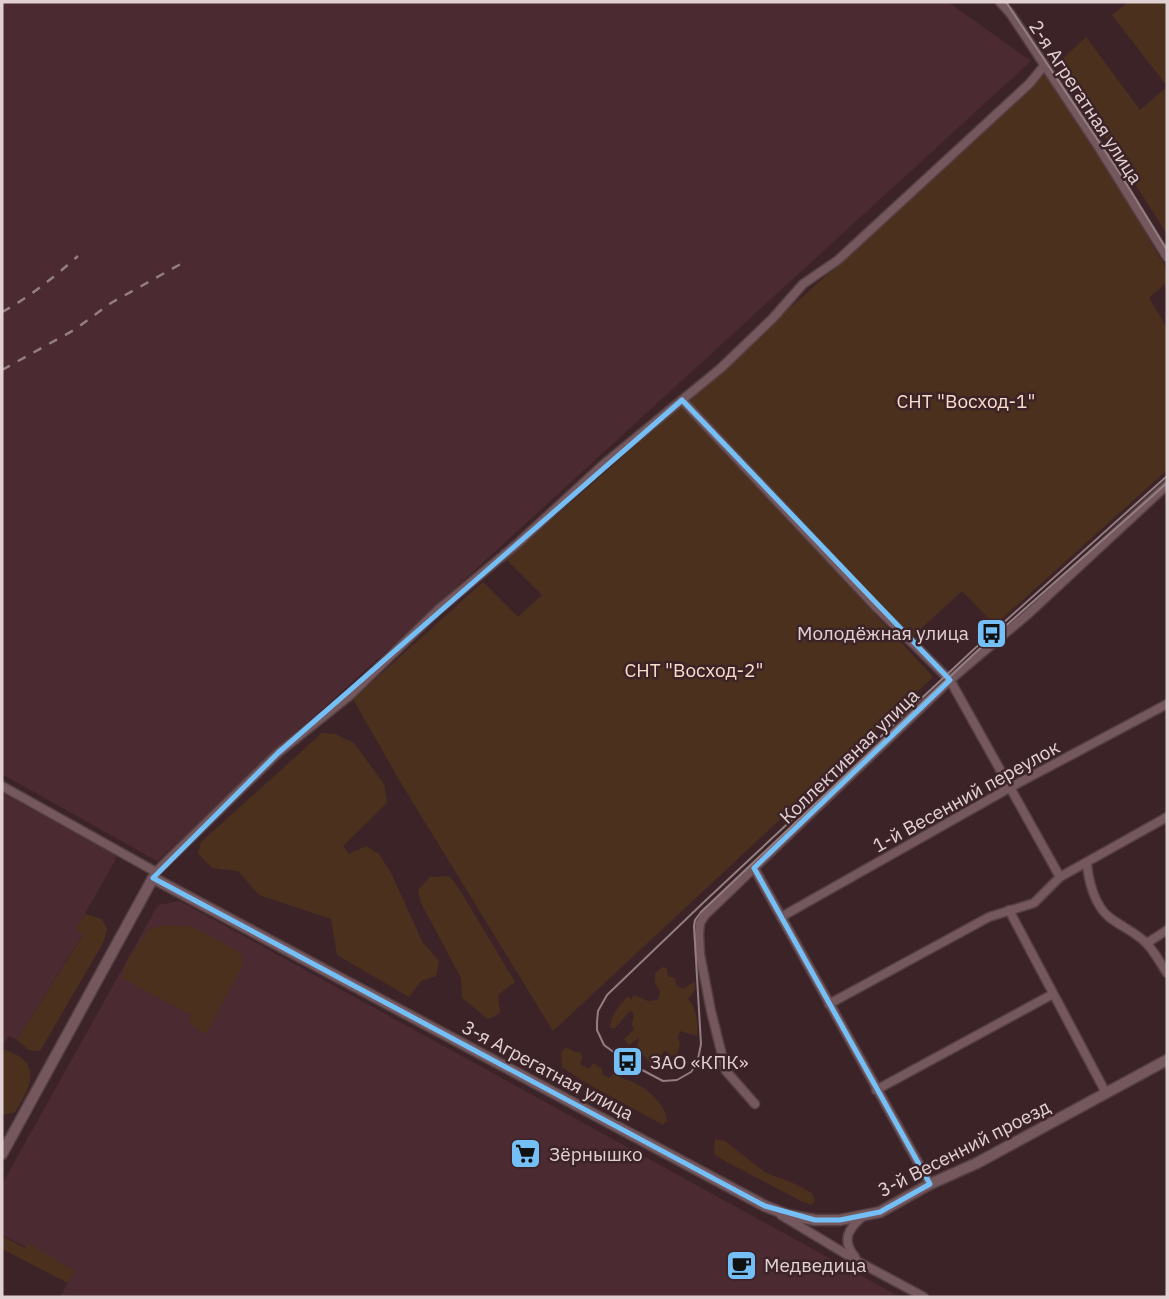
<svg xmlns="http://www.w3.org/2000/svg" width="1169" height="1299" font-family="'IBM Plex Sans',sans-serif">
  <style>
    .built { fill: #4b2a31 }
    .green { fill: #4b311d }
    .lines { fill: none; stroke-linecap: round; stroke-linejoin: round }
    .minor-casing { stroke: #543f43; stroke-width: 11 }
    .tertiary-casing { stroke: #543f43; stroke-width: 13 }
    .minor { stroke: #75585d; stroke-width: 8 }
    .tertiary { stroke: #75585d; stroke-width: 10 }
    .tram { stroke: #937e82; stroke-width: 2 }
    .rail { stroke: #937e82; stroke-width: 2.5; stroke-dasharray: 9 9; stroke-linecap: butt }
    .marked { fill: none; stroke: #74c0f6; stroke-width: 5; stroke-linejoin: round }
    .labels { text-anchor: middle; stroke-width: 5; stroke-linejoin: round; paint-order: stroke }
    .street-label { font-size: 19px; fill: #e2d1d3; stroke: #3c2328 }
    .park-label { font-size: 19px; fill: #faddc8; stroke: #3c2328 }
    .poi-label { font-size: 19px; fill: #e2d1d3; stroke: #3c2328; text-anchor: start }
  </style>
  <rect width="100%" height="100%" fill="#3c2328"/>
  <g class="built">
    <polygon points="2,2 948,2 1031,61 157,861 2,774"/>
    <polygon points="2,793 115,855 116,859 76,929 83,934 17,1040 9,1036 2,1046"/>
    <polygon points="180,901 900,1297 60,1297 74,1271 2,1235 2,1184 158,905"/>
  </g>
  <g class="green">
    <polygon points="1128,2 1167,2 1167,86 1112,15"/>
    <polygon points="1086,37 1140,110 1167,87 1167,234 1058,63"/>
    <polygon points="1045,74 1097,150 1167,270 1167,282 1149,298 1167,328 1167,470 995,625 962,591 911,638 687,399 844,260"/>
    <polygon points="681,404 933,677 553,1031 401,783 353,699 483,582 518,617 542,595 507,560"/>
    <polygon points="322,733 335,734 354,743 384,784 387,803 343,846 349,854 366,846 379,854 391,873 423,943 439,961 436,976 421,981 409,997 337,955 331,919 259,895 238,871 212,868 198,853 201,842"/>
    <polygon points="449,876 458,887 515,982 498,995 500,1013 488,1019 462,998 461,978 421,903 418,890 430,877"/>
    <polygon points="85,914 102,919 107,929 103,943 40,1051 29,1050 17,1040 83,935 76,929"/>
    <polygon points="168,925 194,927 242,954 243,964 206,1034 189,1024 191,1015 122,978 127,961 149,929"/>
    <path d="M 663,967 L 667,968 L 668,976 L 675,978 L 676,985 L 683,989 L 694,982 C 697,989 693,993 688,999 C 697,1008 698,1023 697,1036 L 680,1031 L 678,1037 L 680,1043 L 677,1054 L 670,1056 L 666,1050 L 663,1052 L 658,1064 L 653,1066 L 645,1057 L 636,1052 L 639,1037 L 629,1045 L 624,1039 L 634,1030 L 632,1025 L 634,1013 L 630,1011 L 615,1028 L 610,1028 C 610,1017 620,1004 628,996 L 631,1000 L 634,995 L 648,1001 L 658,1000 L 660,992 L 655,982 L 655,973 Z"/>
    <path d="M 566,1047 L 575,1052 L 581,1053 L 582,1059 L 580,1064 L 589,1069 L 593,1063 L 602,1069 L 602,1075 L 609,1078 L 614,1074 C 621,1078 628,1080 635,1083 C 649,1090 666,1105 667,1121 L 663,1125 L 652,1119 L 581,1080 L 562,1067 L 561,1053 Z"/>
    <path d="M 4,1049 C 10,1052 19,1055 24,1060 C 39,1077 24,1096 15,1112 L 2,1115 L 2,1052 Z"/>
    <polygon points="715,1139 725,1141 766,1173 791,1182 812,1193 815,1201 812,1205 801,1201 725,1161 714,1154"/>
    <polygon points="2,1236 25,1248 30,1244 74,1271 68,1283 2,1249"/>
  </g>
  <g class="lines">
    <defs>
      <g id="minor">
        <polyline points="1000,2 1010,13 1096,143 1167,257"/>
        <polyline points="682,400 876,607 950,680 1060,877"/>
        <polyline points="2,786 156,872"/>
        <path d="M 1087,863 C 1088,880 1095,906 1109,917 C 1120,926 1134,931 1145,942 C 1154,950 1160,963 1167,973"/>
        <polyline points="754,868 930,1184"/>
        <polyline points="153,878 156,872 171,857 278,753 348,697 439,609 517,544 605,463 721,368 773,318 803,284 838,260 1029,84 1044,66"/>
        <polyline points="1009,910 1106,1093"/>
        <polyline points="781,917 1011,787 1167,704"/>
        <polyline points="1147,943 1167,930"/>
        <polyline points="829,1004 989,917 1034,903 1060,877 1167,817"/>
        <polyline points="876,1090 1053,994"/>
        <polyline points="755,1104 726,1071 711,1011 700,954 699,934 700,923 705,915 950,680 1027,615 1167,485"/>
        <polyline points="781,1215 859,1262 924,1297"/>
        <path d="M 855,1257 C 841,1240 848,1229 863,1216"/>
      </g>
      <polyline id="tertiary" points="2,1154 153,878 765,1206 788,1215 815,1220 840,1220 880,1212 930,1184 977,1163 1167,1060"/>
    </defs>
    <use href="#minor" class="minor-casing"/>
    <use href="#tertiary" class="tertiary-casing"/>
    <use href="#minor" class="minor"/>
    <use href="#tertiary" class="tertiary"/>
    <g class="tram">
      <polyline points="1006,2 1121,175 1167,250"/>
      <polyline points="1167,476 972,651 704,902 607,995 598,1011 597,1022 597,1030 604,1045 627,1062 663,1081 677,1080 691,1072 697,1064 701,1044 694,926 695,920 701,912 975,653 1167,483"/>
    </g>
    <g class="rail">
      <path d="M 2,312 C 30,297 54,277 78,256"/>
      <polyline points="2,370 74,330 111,303 186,261"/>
    </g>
  </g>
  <path class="marked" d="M 682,400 L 950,680 L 754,868 L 930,1184 L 880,1212 L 840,1220 L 815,1220 L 765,1206 L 153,878 L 278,753 Z"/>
  <defs>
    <symbol id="bus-square" viewBox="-11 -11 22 22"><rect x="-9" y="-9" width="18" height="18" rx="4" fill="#74c0f6" stroke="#3c2328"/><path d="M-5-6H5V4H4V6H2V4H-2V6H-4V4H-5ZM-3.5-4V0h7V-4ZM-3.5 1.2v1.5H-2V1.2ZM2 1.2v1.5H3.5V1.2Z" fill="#111"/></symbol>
    <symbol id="supermarket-square" viewBox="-11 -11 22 22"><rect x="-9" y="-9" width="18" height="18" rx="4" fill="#74c0f6" stroke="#3c2328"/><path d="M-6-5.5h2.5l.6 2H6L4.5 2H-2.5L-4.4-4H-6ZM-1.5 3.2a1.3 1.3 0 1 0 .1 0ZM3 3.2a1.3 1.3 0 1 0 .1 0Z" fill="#111"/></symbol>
    <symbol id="cafe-square" viewBox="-11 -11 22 22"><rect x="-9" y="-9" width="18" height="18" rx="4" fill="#74c0f6" stroke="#3c2328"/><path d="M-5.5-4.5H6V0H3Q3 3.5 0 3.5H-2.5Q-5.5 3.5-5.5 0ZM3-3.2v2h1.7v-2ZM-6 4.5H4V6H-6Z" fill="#111"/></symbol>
  </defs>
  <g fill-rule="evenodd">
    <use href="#bus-square" x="974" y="616" width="35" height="35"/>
    <use href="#bus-square" x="610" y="1044" width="35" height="35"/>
    <use href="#supermarket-square" x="508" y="1136" width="35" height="35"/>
    <use href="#cafe-square" x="724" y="1248" width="35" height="35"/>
  </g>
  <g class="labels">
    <g class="street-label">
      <text transform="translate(1086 102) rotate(57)" y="7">2-я Агрегатная улица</text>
      <text transform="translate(849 756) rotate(-44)" y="7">Коллективная улица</text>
      <text transform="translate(966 796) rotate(-29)" y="7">1-й Весенний переулок</text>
      <text transform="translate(548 1070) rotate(28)" y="7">3-я Агрегатная улица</text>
      <text transform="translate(964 1148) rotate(-27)" y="7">3-й Весенний проезд</text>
    </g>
    <g class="park-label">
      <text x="966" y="408">СНТ "Восход-1"</text>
      <text x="694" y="677">СНТ "Восход-2"</text>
    </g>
    <g class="poi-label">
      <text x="969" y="640" text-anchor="end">Молодёжная улица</text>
      <text x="650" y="1069">ЗАО «КПК»</text>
      <text x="549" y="1161">Зёрнышко</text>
      <text x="764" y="1272">Медведица</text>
    </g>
  </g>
  <rect width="1169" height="1299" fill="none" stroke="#e2d1d3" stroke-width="7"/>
</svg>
